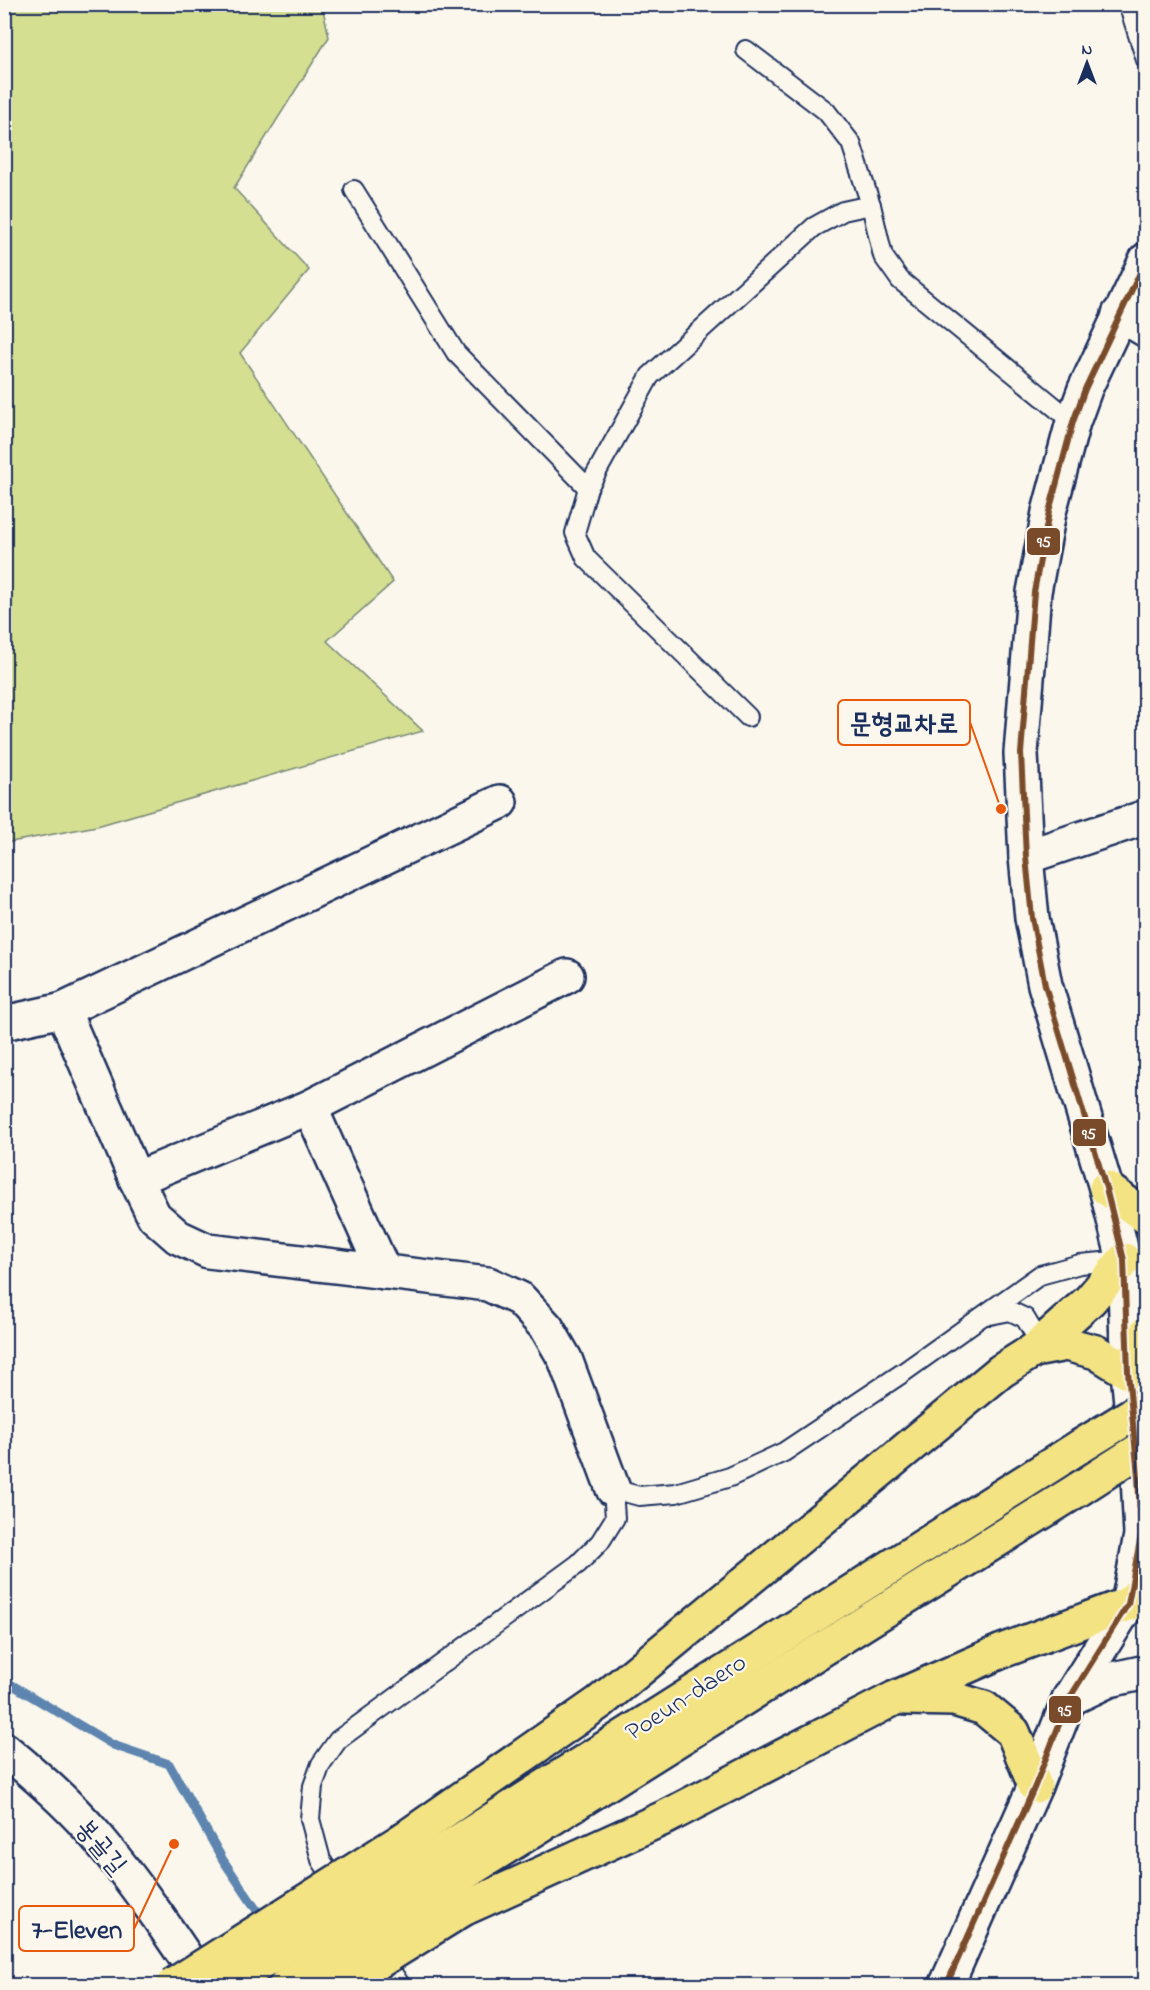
<svg xmlns="http://www.w3.org/2000/svg" width="1150" height="1990" font-family="'Indie Flower','Poor Story',sans-serif">
  <style>
    .green { fill: #d4df91; stroke: #788778; stroke-width: 1.5 }
    .lines { fill: none; stroke-linecap: round; stroke-linejoin: round }
    .stream { stroke: #5d85b0; stroke-width: 9 }
    .service-casing { stroke: #1b2f5e; stroke-width: 22 }
    .minor-casing { stroke: #1b2f5e; stroke-width: 38 }
    .tertiary-casing { stroke: #1b2f5e; stroke-width: 38 }
    .trunk-casing { stroke: #1b2f5e; stroke-width: 38 }
    .service { stroke: #fbf7ec; stroke-width: 18 }
    .minor { stroke: #fbf7ec; stroke-width: 33 }
    .tertiary { stroke: #fbf7ec; stroke-width: 33 }
    .trunk { stroke: #f4e382; stroke-width: 33 }
    .trunk-bridge-casing { stroke: #1b2f5e; stroke-width: 38; stroke-linecap: butt }
    .trunk-bridge { stroke: #f4e382; stroke-width: 33 }
    .bus-1-casing { stroke: #fbf7ec; stroke-width: 10 }
    .bus-1 { stroke: #7a4b2a; stroke-width: 6 }
    .labels { text-anchor: middle; stroke-width: 4.5; stroke-linejoin: round; paint-order: stroke }
    .street-label { font-size: 26px; fill: #1b2f5e; stroke: #fbf7ec }
    .leader { fill: none; stroke: #e8590c; stroke-width: 2 }
    .callout-dot { fill: #e8590c; stroke: #fbf7ec; stroke-width: 2 }
    .callout { fill: #fbf7ec; stroke: #e8590c; stroke-width: 2 }
    .callout-label { font-size: 27px; text-anchor: middle; font-weight: bold; fill: #1b2f5e }
    .line-badge { stroke: #fbf7ec; stroke-width: 2 }
    .badge-label { font-size: 16px; text-anchor: middle; font-weight: bold; fill: #fff }
  </style>
  <rect width="100%" height="100%" fill="#fbf7ec"/>
  <filter id="ink" filterUnits="userSpaceOnUse"><feTurbulence type="fractalNoise" baseFrequency=".0167" numOctaves="2"/><feDisplacementMap in="SourceGraphic" scale="12" xChannelSelector="R" yChannelSelector="G"/><feConvolveMatrix kernelMatrix="1 2 1 2 8 2 1 2 1" color-interpolation-filters="sRGB"/></filter>
  <g filter="url(#ink)">
    <polygon class="green" points="5,4 322,5 329,37 234,188 309,270 240,353 393,582 327,641 423,731 97,826 5,843"/>
    <g class="lines">
      <polyline class="stream" points="4,1680 113,1745 169,1764 223,1860 264,1921"/>
      <defs>
        <g id="service">
          <polyline points="1128,4 1146,60"/>
          <polyline points="746,50 826,111 851,143 871,205 883,256 900,280 1073,422"/>
          <polyline points="354,190 456,353 588,488"/>
          <polyline points="748,717 586,558 575,533 588,488 650,376 814,227 843,211 871,205"/>
          <polyline points="990,1315 1010,1311 1025,1318 1034,1333 1034,1350"/>
          <polyline points="340,1889 321,1860 310,1819 313,1786 321,1764 338,1740 578,1564 600,1542 615,1518 613,1489 639,1496 676,1493 730,1477 784,1452 904,1372 1040,1275 1080,1264 1124,1260"/>
          <polyline points="380,1954 401,1986"/>
        </g>
        <g id="minor">
          <polyline points="1119,314 1146,330"/>
          <polyline points="1026,857 1146,817"/>
          <polyline points="63,1010 136,1179 154,1216 178,1237 208,1251 488,1284 520,1299 547,1328 565,1359 613,1489"/>
          <polyline points="4,1023 63,1010 500,802"/>
          <polyline points="310,1107 384,1272"/>
          <polyline points="136,1179 310,1107 567,976"/>
          <path d="M 4,1749 C 37,1776 70,1805 97,1837 C 137,1884 171,1935 205,1986"/>
        </g>
        <g id="tertiary">
          <polyline points="1069,1699 1109,1680 1146,1672"/>
          <polyline points="946,1986 1035,1786 1069,1699 1128,1604 1141,1535 1138,1476 1128,1372 1124,1260 1106,1188 1045,985 1032,918 1026,857 1021,753 1034,592 1049,512 1073,422 1085,389 1146,260"/>
        </g>
        <g id="trunk">
          <polyline points="1106,1188 1146,1217"/>
          <polyline points="1034,1350 1090,1300 1124,1260"/>
          <polyline points="906,1698 954,1699 984,1708 1013,1732 1035,1786"/>
          <polyline points="404,1839 600,1702 1001,1371 1034,1350 1066,1344 1096,1352 1128,1372 1146,1333"/>
          <polyline points="423,1864 1081,1446"/>
          <polyline points="445,1885 1079,1489"/>
          <polyline points="463,1909 666,1817 895,1698 1002,1651 1128,1604 1146,1587"/>
        </g>
      </defs>
      <use href="#service" class="service-casing"/>
      <use href="#minor" class="minor-casing"/>
      <use href="#tertiary" class="tertiary-casing"/>
      <use href="#trunk" class="trunk-casing"/>
      <use href="#service" class="service"/>
      <use href="#minor" class="minor"/>
      <use href="#tertiary" class="tertiary"/>
      <use href="#trunk" class="trunk"/>
      <defs>
        <g id="trunk-bridge">
          <polyline points="1081,1446 1146,1406"/>
          <polyline points="1079,1489 1146,1446"/>
          <polyline points="172,1986 404,1839"/>
          <polyline points="223,1986 423,1864"/>
          <polyline points="286,1986 445,1885"/>
          <polyline points="339,1986 463,1909"/>
        </g>
      </defs>
      <use href="#trunk-bridge" class="trunk-bridge-casing"/>
      <use href="#trunk-bridge" class="trunk-bridge"/>
      <defs>
        <polyline id="bus-1" points="946,1986 1035,1786 1069,1699 1128,1604 1141,1535 1138,1476 1128,1372 1124,1260 1106,1188 1045,985 1032,918 1026,857 1021,753 1034,592 1049,512 1073,422 1085,389 1146,260"/>
      </defs>
      <use href="#bus-1" class="bus-1-casing"/>
      <use href="#bus-1" class="bus-1"/>
    </g>
  </g>
  <g class="labels">
    <g class="street-label">
      <text transform="translate(685 1696) rotate(-33)" y="9">Poeun-daero</text>
      <text transform="translate(102 1846) rotate(50)" y="9">봉골길</text>
    </g>
  </g>
  <path class="leader" d="M1001 809L970 722M174 1844L134 1929"/>
  <g class="callout-dot">
    <circle cx="1001" cy="809" r="6"/>
    <circle cx="174" cy="1844" r="6"/>
  </g>
  <g class="callout">
    <rect x="838" y="700" width="132" height="45" rx="6"/>
    <rect x="19" y="1906" width="115" height="45" rx="6"/>
  </g>
  <g class="callout-label">
    <text x="904" y="732">문형교차로</text>
    <text x="77" y="1938">7-Eleven</text>
  </g>
  <g class="line-badge">
    <rect x="1026" y="527" width="35" height="29" rx="6" fill="#7a4b2a"/>
    <rect x="1072" y="1118" width="35" height="29" rx="6" fill="#7a4b2a"/>
    <rect x="1048" y="1695" width="34" height="29" rx="6" fill="#7a4b2a"/>
  </g>
  <g class="badge-label">
    <text x="1044" y="547">95</text>
    <text x="1089" y="1139">95</text>
    <text x="1065" y="1716">95</text>
  </g>
  <rect width="1150" height="1990" fill="none" stroke="#fbf7ec" stroke-width="24"/>
  <rect x="12" y="12" width="1126" height="1966" fill="none" stroke="#1b2f5e" stroke-width="2" filter="url(#ink)"/>
  <g transform="translate(1087 63)" stroke="#fbf7ec" stroke-width="4.5" paint-order="stroke">
  <path d="M0-4.5L10 22L0 15L-10 22Z" fill="#1b2f5e"/>
  <text y="-9" font-size="16" font-weight="bold" text-anchor="middle" fill="#1b2f5e">N</text>
  </g>
</svg>
